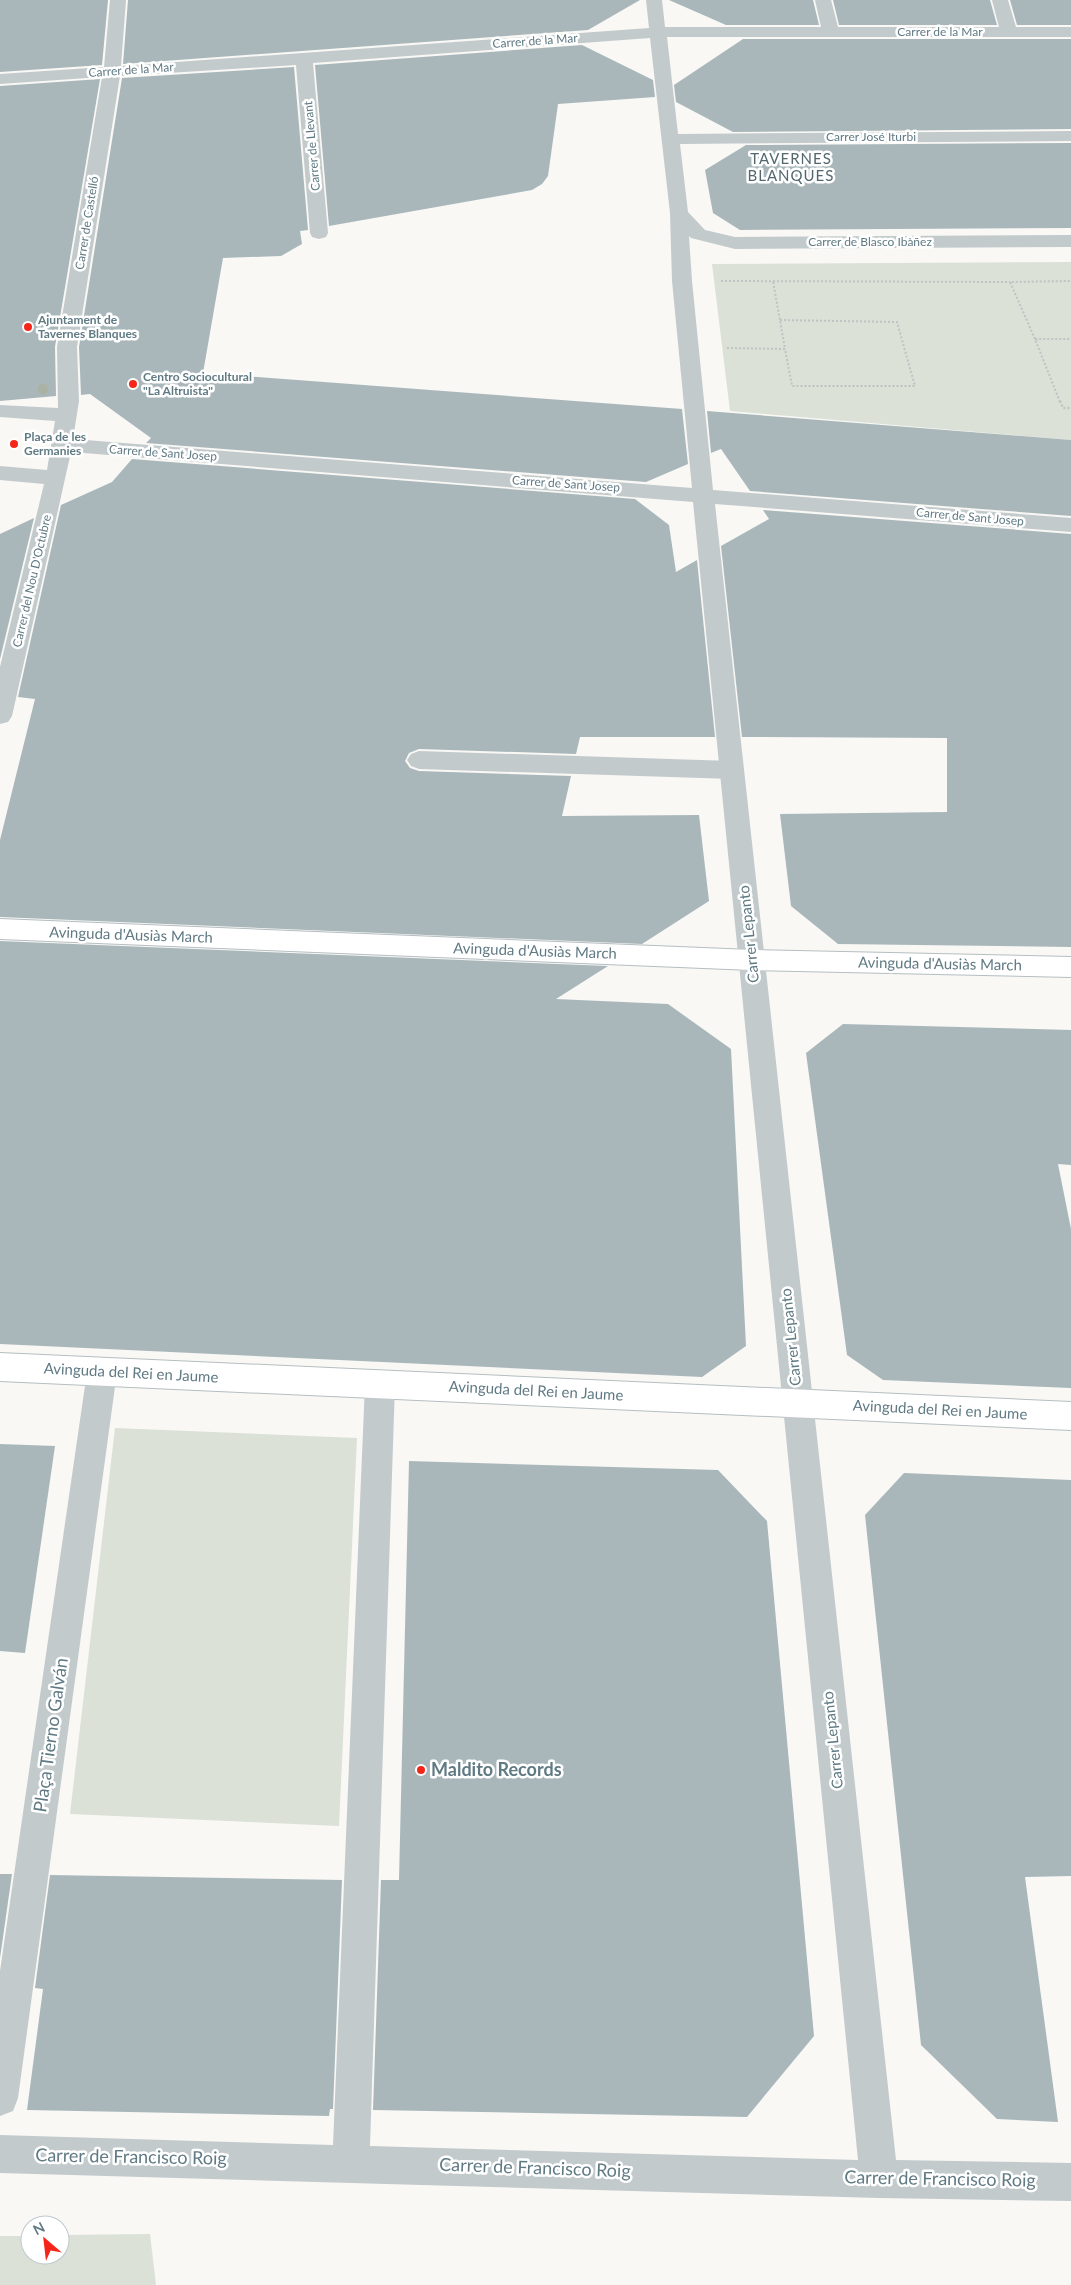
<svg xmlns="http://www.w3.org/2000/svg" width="1071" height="2285" font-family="Lato,sans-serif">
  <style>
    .green { fill: #dbe1d6 }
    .building { fill: #a9b7bb }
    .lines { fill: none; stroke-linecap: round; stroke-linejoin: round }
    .secondary-casing { stroke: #b5bec1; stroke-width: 2 }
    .path-far1 { stroke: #bfc3c4; stroke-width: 2; stroke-dasharray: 2 2; stroke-linecap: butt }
    .path { stroke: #bfc3c4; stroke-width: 2.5; stroke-dasharray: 2 2; stroke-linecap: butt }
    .lane { fill: #c3cacc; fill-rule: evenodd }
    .street { fill: #c3cacc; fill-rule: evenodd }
    .secondary { fill: #fff; fill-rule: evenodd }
    .tree { fill: #aab3a3 }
    .poi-dot { fill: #f52619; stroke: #fff; stroke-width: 2 }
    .labels { text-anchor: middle; stroke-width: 5; stroke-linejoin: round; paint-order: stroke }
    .far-street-label { font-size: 12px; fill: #607a84; stroke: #fff }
    .far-poi-label { font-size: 12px; font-weight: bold; fill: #607a84; stroke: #fff; text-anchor: start }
    .far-quarter-label { font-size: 15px; letter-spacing: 1px; fill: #53676e; stroke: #fff }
    .street-label { font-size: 15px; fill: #607a84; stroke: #fff }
    .near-street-label { font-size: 18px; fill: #607a84; stroke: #fff }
    .near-poi-label { font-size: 18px; font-weight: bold; fill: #607a84; stroke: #fff; text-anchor: start }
  </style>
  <rect width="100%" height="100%" fill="#f9f8f5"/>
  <g class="green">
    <polygon points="1071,262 1071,440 730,411 712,264"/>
    <polygon points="115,1428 357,1438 339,1826 70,1814"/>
    <polygon points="150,2234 156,2285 0,2285 0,2236 30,2236 30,2255 60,2255 60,2235"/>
  </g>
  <g class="building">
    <polygon points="0,0 108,0 102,65 0,72"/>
    <polygon points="128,0 640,0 588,30 123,64"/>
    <polygon points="669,0 813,0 819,25 726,25"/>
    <polygon points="833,0 990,0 997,25 839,25"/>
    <polygon points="1010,0 1071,0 1071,25 1017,25"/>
    <polygon points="743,39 1071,39 1071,129 733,132 676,102 674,85"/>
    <polygon points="582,45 653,80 655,97 558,104 548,176 542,184 532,190 329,226 315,65"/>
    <polygon points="294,67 308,230 300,231 302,244 281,256 223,258 203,373 682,409 688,464 646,482 146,443 151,438 90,394 81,395 79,347 122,78"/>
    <polygon points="100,79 55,347 56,396 0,401 0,86"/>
    <polygon points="1071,143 1071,228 740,230 713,213 705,170 746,145"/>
    <polygon points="707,411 1071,440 1071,516 750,491 721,449 711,453"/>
    <polygon points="132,459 635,499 669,525 676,572 697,560 715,737 580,737 576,754 419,749 409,753 405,761 410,768 419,771 571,776 562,816 699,815 709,901 642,944 0,917 0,840 35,699 18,697 61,505 112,482"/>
    <polygon points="763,510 1071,534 1071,947 838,944 791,906 780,814 947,812 947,738 742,737 721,546 769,519"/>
    <polygon points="34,518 0,659 0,534"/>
    <polygon points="0,941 608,966 556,999 668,1004 731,1049 746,1346 702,1377 0,1344"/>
    <polygon points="843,1024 1071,1030 1071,1165 1058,1164 1071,1229 1071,1388 883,1380 847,1355 806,1053"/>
    <polygon points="0,1444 55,1446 25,1653 0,1651"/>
    <polygon points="409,1461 718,1470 767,1521 814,2036 747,2117 373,2110 381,1880 399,1880"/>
    <polygon points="904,1473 1071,1480 1071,1876 1025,1877 1058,2122 997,2119 921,2045 865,1515"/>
    <polygon points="0,1874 12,1874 0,1958"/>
    <polygon points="50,1875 342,1880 333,2109 330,2109 329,2116 27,2110 43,1989 35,1988"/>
  </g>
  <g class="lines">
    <defs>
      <g id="secondary">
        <polygon points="0,919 752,950 1071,957 1071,977 752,970 0,939"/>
        <polygon points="0,1353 1071,1402 1071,1430 0,1381"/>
      </g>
    </defs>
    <use href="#secondary" class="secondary-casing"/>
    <g class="path-far1">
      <polyline points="721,281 1010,282"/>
      <polyline points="780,320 897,322 915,386 792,386 785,349"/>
      <polyline points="1035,339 1010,282 1071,281"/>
      <polyline points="727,348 785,349 773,281"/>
      <polyline points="1060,402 1035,339 1071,339"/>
    </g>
    <polyline class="path" points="1060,401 1063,408 1071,408"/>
    <polygon class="lane" points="419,751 732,761 740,764 744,770 740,776 732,779 419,769 411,766 407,760 411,754"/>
    <g class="street">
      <path d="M 110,0 L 126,0 L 121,66 L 649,28 L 646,0 L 662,0 L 665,27 L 821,27 L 815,0 L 831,0 L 838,27 L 999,27 L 992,0 L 1008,0 L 1016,27 L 1071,27 L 1071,37 L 667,37 L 678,134 L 1071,131 L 1071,141 L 680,144 L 688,212 L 705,230 L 735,237 L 1071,235 L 1071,247 L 735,249 L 691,238 L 689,236 L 692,281 L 713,490 L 1071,518 L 1071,532 L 715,504 L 896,2160 L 1071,2163 L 1071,2201 L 879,2198 L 0,2173 L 0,2135 L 333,2145 L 365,1384 L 369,1374 L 380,1370 L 391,1374 L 395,1384 L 370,2146 L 858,2160 L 693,502 L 71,452 L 12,716 L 8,722 L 0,724 L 0,667 L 44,484 L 0,480 L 0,466 L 47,470 L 55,421 L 0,417 L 0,405 L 58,408 L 57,347 L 102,77 L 0,84 L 0,74 L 104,67 ZM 650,38 L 670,213 L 672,281 L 692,488 L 73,439 L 79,401 L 77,347 L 120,76 L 296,65 L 310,233 L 312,237 L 319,239 L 326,237 L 328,233 L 313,63 Z"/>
      <polygon points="102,1358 113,1362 117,1372 18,2098 13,2111 0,2116 0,1971 87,1372 91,1362"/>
    </g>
    <use href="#secondary" class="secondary"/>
  </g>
  <circle class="tree" cx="43" cy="389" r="5.5"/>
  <g class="poi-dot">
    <circle cx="28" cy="327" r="5"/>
    <circle cx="133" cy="384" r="5"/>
    <circle cx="14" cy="444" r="5"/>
    <circle cx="421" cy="1770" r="5"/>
  </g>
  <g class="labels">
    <g class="far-street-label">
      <text x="940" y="36">Carrer de la Mar</text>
      <text transform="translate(535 41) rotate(-4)" y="4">Carrer de la Mar</text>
      <text transform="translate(131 70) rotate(-4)" y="4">Carrer de la Mar</text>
      <text x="871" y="141">Carrer José Iturbi</text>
      <text transform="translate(312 146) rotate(-95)" y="4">Carrer de Llevant</text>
      <text transform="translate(87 223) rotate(-81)" y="4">Carrer de Castelló</text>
      <text x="870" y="246">Carrer de Blasco Ibàñez</text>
      <text transform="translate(163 453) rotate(4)" y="4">Carrer de Sant Josep</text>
      <text transform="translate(566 484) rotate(4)" y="4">Carrer de Sant Josep</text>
      <text transform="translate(970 517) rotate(5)" y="4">Carrer de Sant Josep</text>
      <text transform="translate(32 581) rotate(-77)" y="4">Carrer del Nou D'Octubre</text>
    </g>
    <g class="far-poi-label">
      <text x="38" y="324">Ajuntament de<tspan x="38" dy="14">Tavernes Blanques</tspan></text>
      <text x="143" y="381">Centro Sociocultural<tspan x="143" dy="14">"La Altruista"</tspan></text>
      <text x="24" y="441">Plaça de les<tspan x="24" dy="14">Germanies</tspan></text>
    </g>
    <g class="far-quarter-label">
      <text x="791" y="164">TAVERNES<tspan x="791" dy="17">BLANQUES</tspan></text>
    </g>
    <g class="street-label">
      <text transform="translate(749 934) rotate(-96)" y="5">Carrer Lepanto</text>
      <text transform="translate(131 935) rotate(2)" y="5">Avinguda d'Ausiàs March</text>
      <text transform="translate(535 951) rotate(2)" y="5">Avinguda d'Ausiàs March</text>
      <text transform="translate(940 964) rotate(1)" y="5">Avinguda d'Ausiàs March</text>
      <text transform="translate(791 1337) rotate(-96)" y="5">Carrer Lepanto</text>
      <text transform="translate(131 1373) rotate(3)" y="5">Avinguda del Rei en Jaume</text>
      <text transform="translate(536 1391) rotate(3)" y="5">Avinguda del Rei en Jaume</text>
      <text transform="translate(940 1410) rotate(3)" y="5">Avinguda del Rei en Jaume</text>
      <text transform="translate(833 1740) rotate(-96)" y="5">Carrer Lepanto</text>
    </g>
    <g class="near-street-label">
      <text transform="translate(51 1735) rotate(-82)" y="6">Plaça Tierno Galván</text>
      <text transform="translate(131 2157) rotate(1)" y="6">Carrer de Francisco Roig</text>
      <text transform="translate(535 2168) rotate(2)" y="6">Carrer de Francisco Roig</text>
      <text transform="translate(940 2179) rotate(1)" y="6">Carrer de Francisco Roig</text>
    </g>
    <g class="near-poi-label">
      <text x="431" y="1776">Maldito Records</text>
    </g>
  </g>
  <g transform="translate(45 2240) rotate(332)"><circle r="24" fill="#ffffff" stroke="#bfcace"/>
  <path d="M0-4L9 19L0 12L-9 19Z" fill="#f52619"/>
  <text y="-8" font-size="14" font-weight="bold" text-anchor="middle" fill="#607a84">N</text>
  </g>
</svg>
